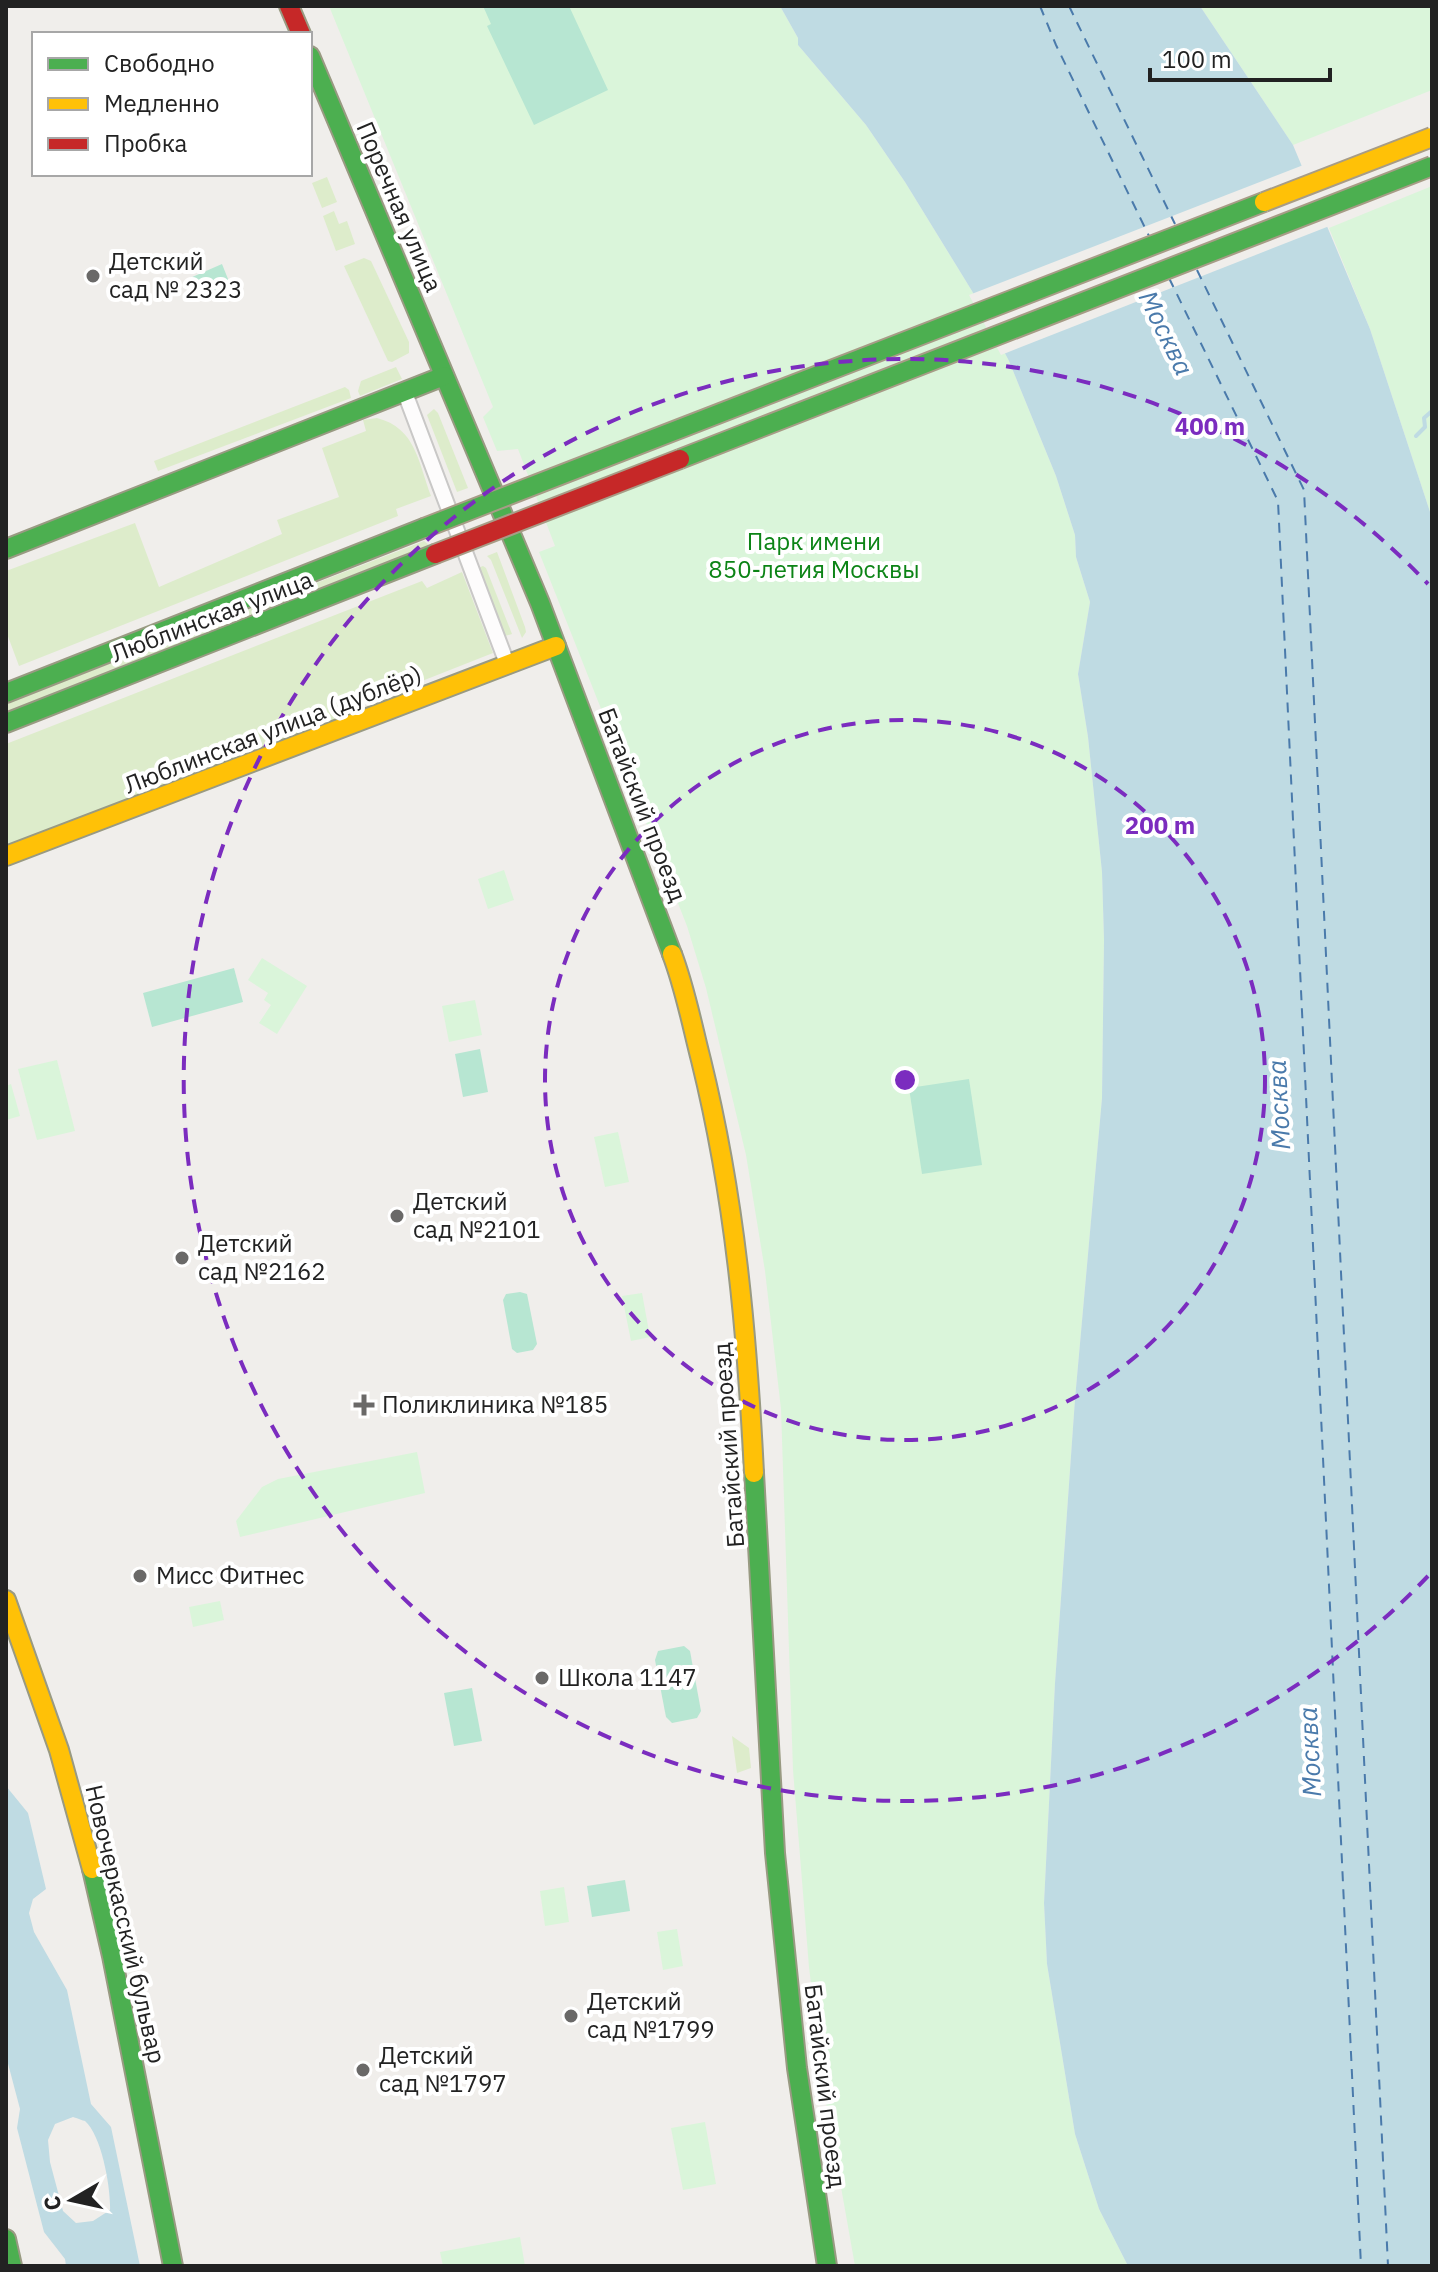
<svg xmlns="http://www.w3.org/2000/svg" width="1438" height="2272" font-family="'IBM Plex Sans',sans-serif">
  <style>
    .grass { fill: #ddeccb }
    .park { fill: #daf5da }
    .pitch { fill: #b7e6d2 }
    .water { fill: #bfdbe3; fill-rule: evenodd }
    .pier { fill: #f0eeeb }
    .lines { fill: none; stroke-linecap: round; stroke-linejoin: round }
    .stream { stroke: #bfdbe3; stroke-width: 4 }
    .ferry { stroke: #4a7aab; stroke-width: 2; stroke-dasharray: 10 8; stroke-linecap: butt }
    .street-casing { stroke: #c9c8c7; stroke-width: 18 }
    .fast-casing { stroke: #999a82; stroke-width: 22 }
    .slow-casing { stroke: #999a82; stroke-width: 22 }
    .jam-casing { stroke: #999a82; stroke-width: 22 }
    .street { stroke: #fdfcfc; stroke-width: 14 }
    .fast { stroke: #4caf50; stroke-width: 18 }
    .slow { stroke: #ffc107; stroke-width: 18 }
    .jam { stroke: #c62828; stroke-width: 18 }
    .fast-bridge-casing { stroke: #a79c86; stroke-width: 22; stroke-linecap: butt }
    .slow-bridge-casing { stroke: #a79c86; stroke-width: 22; stroke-linecap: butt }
    .jam-bridge-casing { stroke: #a79c86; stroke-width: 22; stroke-linecap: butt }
    .fast-bridge { stroke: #4caf50; stroke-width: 18 }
    .slow-bridge { stroke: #ffc107; stroke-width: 18 }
    .jam-bridge { stroke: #c62828; stroke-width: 18 }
    .ring { fill: none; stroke: #7b2cbf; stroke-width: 4; stroke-dasharray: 14 10 }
    .poi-dot { fill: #6a6968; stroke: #fff; stroke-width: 3 }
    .labels { text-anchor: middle; stroke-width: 8; stroke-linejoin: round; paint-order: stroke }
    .street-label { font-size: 24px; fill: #222; stroke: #fff }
    .poi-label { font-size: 24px; fill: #222; stroke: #fff; text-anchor: start }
    .park-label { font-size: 24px; fill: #0c8416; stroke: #fff }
    .water-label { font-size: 26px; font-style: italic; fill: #4a7aab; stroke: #fff }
    .centre { fill: #7b2cbf; stroke: #fff; stroke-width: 4 }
    .ring-label { font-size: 24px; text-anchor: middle; font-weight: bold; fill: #7b2cbf; stroke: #fff; stroke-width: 8; stroke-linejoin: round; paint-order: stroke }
  </style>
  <rect width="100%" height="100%" fill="#f0eeeb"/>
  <g class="grass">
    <polygon points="327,177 337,202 322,208 312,183"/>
    <polygon points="334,211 339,224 347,221 355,244 336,251 323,216"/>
    <polygon points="364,258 371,261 409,342 409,353 392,362 388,361 344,266"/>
    <polygon points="396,367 402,379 360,396 358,391 361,381"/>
    <polygon points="345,387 349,390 351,398 158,471 154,461"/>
    <polygon points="434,409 438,413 468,488 457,492 427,415"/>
    <path d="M 377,418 C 416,428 418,462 431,496 L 396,509 L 398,516 L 19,666 L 6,631 L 6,571 L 135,523 L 159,587 L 282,534 L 277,520 L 339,497 L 322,448 L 366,431 L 363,420 Z"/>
    <polygon points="424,541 429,545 6,712 6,704"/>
    <polygon points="497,552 525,627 526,632 522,638 491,560 487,556"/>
    <polygon points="483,566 486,568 512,634 505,636 478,568"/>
    <polygon points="462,572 493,653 346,711 348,717 6,845 6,744 422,581 427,588"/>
    <polygon points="732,1736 749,1748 751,1768 737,1773"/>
  </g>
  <g class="park">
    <polygon points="329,6 780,6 798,38 798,45 866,125 905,182 972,291 1009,361 1056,476 1075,535 1076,557 1090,602 1078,674 1088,737 1102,872 1104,940 1102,1098 1075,1399 1055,1683 1044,1903 1047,1964 1075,2134 1099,2209 1128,2266 855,2266 824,2091 809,1967 793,1770 781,1409 765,1271 746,1155 706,988 687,926 539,552 555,546 518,449 497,451 483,417 493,407"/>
    <polygon points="1200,6 1432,6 1432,90 1293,145"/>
    <polygon points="1432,186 1432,518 1370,329 1329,228"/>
    <polygon points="504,870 514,900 488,909 478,879"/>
    <polygon points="262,958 307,986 277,1034 259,1023 271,1005 264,1000 268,993 248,980"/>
    <polygon points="475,1000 482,1035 449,1042 442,1006"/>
    <polygon points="57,1060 75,1131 37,1140 18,1069"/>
    <polygon points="11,1084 20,1116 6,1120 6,1086"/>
    <polygon points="618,1132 629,1182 605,1187 594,1137"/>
    <polygon points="642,1293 650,1337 631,1341 622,1296"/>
    <polygon points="417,1452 425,1493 240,1537 236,1521 262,1487 278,1479"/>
    <polygon points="220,1601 224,1620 193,1627 189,1607"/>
    <polygon points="564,1887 569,1922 545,1926 540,1891"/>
    <polygon points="677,1929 683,1966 663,1970 657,1932"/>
    <polygon points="705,2122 716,2184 683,2190 671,2128"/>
    <polygon points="520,2237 525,2266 443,2266 440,2252"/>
  </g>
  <g class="pitch">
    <polygon points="483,6 569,6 608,90 534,125 487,26 491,24"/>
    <polygon points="222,264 230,284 199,297 190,278"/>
    <polygon points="234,968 243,1002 152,1027 143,993"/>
    <polygon points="480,1049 488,1092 463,1097 455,1054"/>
    <polygon points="969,1079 982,1165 922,1174 909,1088"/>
    <polygon points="520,1292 527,1294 537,1344 533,1350 517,1353 512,1349 503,1300 506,1294"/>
    <polygon points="684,1646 690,1651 701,1711 697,1718 672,1723 666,1717 655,1660 658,1651"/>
    <polygon points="472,1688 482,1741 454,1746 444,1693"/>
    <polygon points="625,1880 630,1911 592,1917 587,1886"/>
  </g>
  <g class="water">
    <polygon points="780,6 1200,6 1293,145 1370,329 1432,518 1432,2266 1128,2266 1099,2209 1075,2134 1047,1964 1044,1903 1055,1683 1075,1399 1102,1098 1104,940 1102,872 1088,737 1078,674 1090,602 1076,557 1075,535 1056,476 1009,361 972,291 905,182 866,125 798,45 798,38"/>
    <path d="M 6,1786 L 28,1813 L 46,1889 L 33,1899 L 29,1913 L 34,1932 L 67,1990 L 91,2104 L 111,2127 L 140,2266 L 66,2266 L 65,2259 L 44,2232 L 17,2128 L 20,2109 L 6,2056 ZM 73,2117 C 74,2117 84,2121 85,2121 C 102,2136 111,2189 110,2210 L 93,2221 L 76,2223 L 63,2211 L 50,2162 L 48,2140 L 55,2124 Z"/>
  </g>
  <polygon class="pier" points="1306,164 1332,225 1001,355 969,295"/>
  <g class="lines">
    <polyline class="stream" points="1416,436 1425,427 1424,418 1432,411"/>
    <g class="ferry">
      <polyline points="1040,6 1056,45 1149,236"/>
      <polyline points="1069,6 1175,224"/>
      <polyline points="1197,270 1304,490 1388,2266"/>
      <polyline points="1169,278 1278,501 1361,2266"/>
    </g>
    <defs>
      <polyline id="street" points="405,393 508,666"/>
      <g id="fast">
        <polyline points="310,56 540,603 672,954"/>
        <polyline points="6,549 444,376"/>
        <polyline points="6,693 424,528"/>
        <polyline points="6,723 435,554"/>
        <polyline points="754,1473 775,1853 797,2068 827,2266"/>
        <polyline points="92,1869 112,1956 173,2266"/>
        <polyline points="6,2239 12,2266"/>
      </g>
      <g id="slow">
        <polyline points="6,856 556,646"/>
        <path d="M 672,954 C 685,988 692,1025 701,1060 C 735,1198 747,1332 754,1473"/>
        <polyline points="6,1600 59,1750 92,1869"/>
      </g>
      <polyline id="jam" points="289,6 301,34"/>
    </defs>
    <use href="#street" class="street-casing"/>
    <use href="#fast" class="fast-casing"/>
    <use href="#slow" class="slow-casing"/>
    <use href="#jam" class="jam-casing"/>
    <use href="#street" class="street"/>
    <use href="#fast" class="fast"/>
    <use href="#slow" class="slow"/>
    <use href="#jam" class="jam"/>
    <defs>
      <g id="fast-bridge">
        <polyline points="680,459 1432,166"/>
        <polyline points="424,528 1264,202"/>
      </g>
      <polyline id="slow-bridge" points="1264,202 1432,137"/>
      <polyline id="jam-bridge" points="435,554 680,459"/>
    </defs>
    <use href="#fast-bridge" class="fast-bridge-casing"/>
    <use href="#slow-bridge" class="slow-bridge-casing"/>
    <use href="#jam-bridge" class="jam-bridge-casing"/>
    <use href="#fast-bridge" class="fast-bridge"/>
    <use href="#slow-bridge" class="slow-bridge"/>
    <use href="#jam-bridge" class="jam-bridge"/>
  </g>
  <g class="ring">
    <circle cx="905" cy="1080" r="360"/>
    <path d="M1428 1576A721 721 0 1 1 1428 584"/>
  </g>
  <g class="poi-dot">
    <circle cx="93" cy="276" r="8"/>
    <circle cx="397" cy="1216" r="8"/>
    <circle cx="182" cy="1258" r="8"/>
    <path d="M360 1393h8v8h8v8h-8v8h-8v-8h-8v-8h8z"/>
    <circle cx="140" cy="1576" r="8"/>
    <circle cx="542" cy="1678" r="8"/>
    <circle cx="571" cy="2016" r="8"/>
    <circle cx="363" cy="2070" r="8"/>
  </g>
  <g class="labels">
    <g class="street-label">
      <text transform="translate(399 207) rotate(67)" y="8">Поречная улица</text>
      <text transform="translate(212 617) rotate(-21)" y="8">Люблинская улица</text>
      <text transform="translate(273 730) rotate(-21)" y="8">Люблинская улица (дублёр)</text>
      <text transform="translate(642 805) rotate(69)" y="8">Батайский проезд</text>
      <text transform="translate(729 1445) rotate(-94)" y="8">Батайский проезд</text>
      <text transform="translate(125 1924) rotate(77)" y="8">Новочеркасский бульвар</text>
      <text transform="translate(825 2086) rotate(83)" y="8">Батайский проезд</text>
    </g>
    <g class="poi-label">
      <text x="109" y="270">Детский<tspan x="109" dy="28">сад № 2323</tspan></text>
      <text x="413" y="1210">Детский<tspan x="413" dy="28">сад №2101</tspan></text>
      <text x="198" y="1252">Детский<tspan x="198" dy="28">сад №2162</tspan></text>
      <text x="382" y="1413">Поликлиника №185</text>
      <text x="156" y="1584">Мисс Фитнес</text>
      <text x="558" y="1686">Школа 1147</text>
      <text x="587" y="2010">Детский<tspan x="587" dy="28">сад №1799</tspan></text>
      <text x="379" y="2064">Детский<tspan x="379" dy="28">сад №1797</tspan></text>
    </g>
    <g class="park-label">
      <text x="814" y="550">Парк имени<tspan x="814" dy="28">850-летия Москвы</tspan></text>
    </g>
    <g class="water-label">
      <text transform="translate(1166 333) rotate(64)" y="9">Москва</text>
      <text transform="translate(1279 1105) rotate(-93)" y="9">Москва</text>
      <text transform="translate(1310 1752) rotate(-93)" y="9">Москва</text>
    </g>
  </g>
  <circle cx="905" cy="1080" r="12" class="centre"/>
  <g class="ring-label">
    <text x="1210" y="435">400 m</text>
    <text x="1160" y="834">200 m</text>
  </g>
  <rect width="1438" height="2272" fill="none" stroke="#222222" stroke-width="16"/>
  <rect x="32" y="32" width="280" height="144" fill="#ffffff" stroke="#a7a7a7" stroke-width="2"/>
  <rect x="48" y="58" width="40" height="12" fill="#4caf50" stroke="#a7a7a7" stroke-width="2"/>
  <text x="104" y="72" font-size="24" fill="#222222">Свободно</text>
  <rect x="48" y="98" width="40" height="12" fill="#ffc107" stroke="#a7a7a7" stroke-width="2"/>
  <text x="104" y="112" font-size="24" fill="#222222">Медленно</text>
  <rect x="48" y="138" width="40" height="12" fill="#c62828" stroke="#a7a7a7" stroke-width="2"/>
  <text x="104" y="152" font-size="24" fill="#222222">Пробка</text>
  <g transform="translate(72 2200) rotate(261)" stroke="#ffffff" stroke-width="6" paint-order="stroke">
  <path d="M0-6L14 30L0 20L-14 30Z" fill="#222222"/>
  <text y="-12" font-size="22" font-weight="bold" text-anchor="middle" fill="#222222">С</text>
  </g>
  <path d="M1150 68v12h180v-12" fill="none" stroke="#222222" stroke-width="4"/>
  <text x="1162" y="68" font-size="24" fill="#222222" stroke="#ffffff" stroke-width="6" paint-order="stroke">100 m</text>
</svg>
